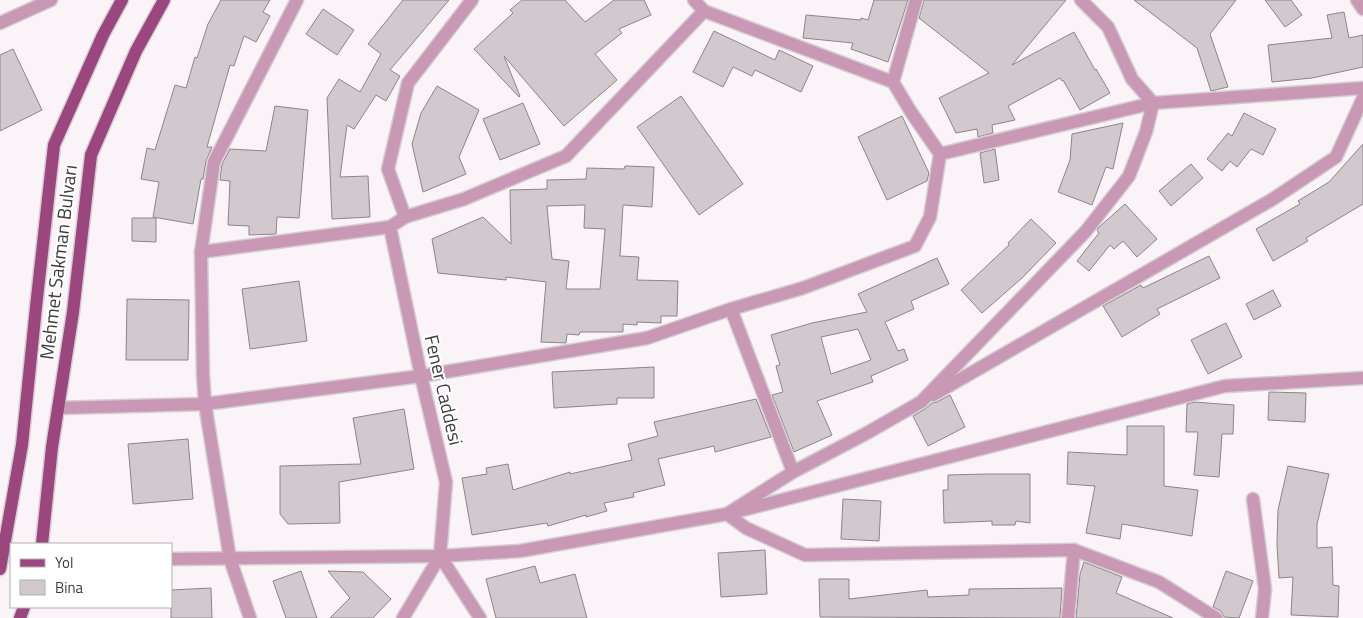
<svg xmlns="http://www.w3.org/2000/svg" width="1363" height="618" font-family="'Titillium Web',sans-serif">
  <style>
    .building { fill: #d1c9cd; stroke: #8c8589; fill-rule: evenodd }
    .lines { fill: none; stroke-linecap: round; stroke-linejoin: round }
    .minor-casing { stroke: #d4ced2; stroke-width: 15 }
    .major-casing { stroke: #d4ced2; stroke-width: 15 }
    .minor { stroke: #c998b5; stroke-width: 12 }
    .major { stroke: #9b467e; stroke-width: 12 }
    .labels { text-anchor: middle; stroke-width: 4; stroke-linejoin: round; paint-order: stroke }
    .street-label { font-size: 19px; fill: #3e3b3d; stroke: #fff }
  </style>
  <rect width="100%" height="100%" fill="#faf3f7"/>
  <g class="building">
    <polygon points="221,0 270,0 263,12 270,16 256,42 244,36 234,66 230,65 207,147 212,147 206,161 203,179 201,179 193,224 153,217 159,182 141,179 147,148 155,150 175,85 186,88 195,57 197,58 208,24"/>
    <polygon points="403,0 449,0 390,70 400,76 386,101 376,95 354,129 347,125 340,177 368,176 370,217 332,219 327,98 339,79 360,92 381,54 368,44"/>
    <polygon points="522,0 565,0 585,22 614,0 644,0 651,15 619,29 622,33 595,54 617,80 564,126 504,56 520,96 519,97 474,49 513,13 510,10"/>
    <polygon points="874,0 908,0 888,62 851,49 853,43 803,38 806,15 861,20 861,18 868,20"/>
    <polygon points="924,0 1066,0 1012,65 1074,32 1095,70 1096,69 1110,93 1080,110 1063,80 1062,81 1060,78 1008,106 1015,120 992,125 993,133 978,137 977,129 956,133 939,98 989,73 919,18"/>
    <polygon points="1134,0 1236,0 1210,34 1228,87 1211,91 1197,48"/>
    <polygon points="1265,0 1291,0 1302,15 1285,27"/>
    <polygon points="323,9 354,30 337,55 306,34"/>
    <polygon points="1344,12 1349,38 1363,35 1363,67 1312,78 1272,82 1268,45 1332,38 1327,15"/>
    <polygon points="714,31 775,60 779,50 813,66 801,92 755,70 752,76 733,67 723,87 693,72"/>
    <polygon points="13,49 42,110 0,131 0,55"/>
    <polygon points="437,86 479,110 459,157 466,174 423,192 412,144 421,113"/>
    <polygon points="681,96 743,184 699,215 637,127"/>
    <polygon points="523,103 540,144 500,160 483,119"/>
    <polygon points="275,106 308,110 299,218 277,217 276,234 249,235 249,226 228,225 230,181 220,180 222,164 230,149 266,151"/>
    <polygon points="1244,113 1276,129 1263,155 1251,149 1237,167 1230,161 1222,171 1207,159 1228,133 1232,136"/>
    <polygon points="902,116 929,173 927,181 887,200 858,137"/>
    <polygon points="1123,123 1113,169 1106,167 1092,205 1058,192 1070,160 1072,134"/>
    <polygon points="1363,144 1363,204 1306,238 1308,241 1273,261 1256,229 1300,204 1298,201 1329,182"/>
    <polygon points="995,149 999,180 984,183 980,153"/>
    <polygon points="1191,164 1203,178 1171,206 1159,191"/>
    <path d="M 625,166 L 654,167 L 652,207 L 623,205 L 620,256 L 639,257 L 637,280 L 678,281 L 677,316 L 661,316 L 661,323 L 637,322 L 637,325 L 623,324 L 623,332 L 580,332 L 579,335 L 567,334 L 566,343 L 541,342 L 546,282 L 506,277 L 506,280 L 438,273 L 432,239 L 483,217 L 511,244 L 510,190 L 547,189 L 547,180 L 586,179 L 587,168 L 624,169 ZM 585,205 L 584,228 L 605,229 L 600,289 L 566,289 L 569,261 L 552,259 L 547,206 Z"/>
    <polygon points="1125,204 1157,239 1137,257 1123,241 1114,249 1110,245 1089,271 1077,261 1099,233 1097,230 1098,228"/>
    <polygon points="132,218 156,218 156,242 132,241"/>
    <polygon points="1031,219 1056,243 1022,278 982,313 961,290 1009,245 1008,243"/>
    <polygon points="1209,256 1220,278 1157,309 1160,314 1122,337 1103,306 1141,285 1143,288"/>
    <path d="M 937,258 L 949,284 L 911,301 L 914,309 L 885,322 L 898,351 L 904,349 L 908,360 L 871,376 L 873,382 L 817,401 L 832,435 L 794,452 L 772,395 L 783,392 L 776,366 L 780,365 L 771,335 L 812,323 L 867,312 L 858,294 ZM 858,329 L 871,360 L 831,374 L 821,337 Z"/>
    <polygon points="299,281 307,341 250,349 242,289"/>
    <polygon points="1273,290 1281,306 1254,320 1246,304"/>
    <polygon points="127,299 189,300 188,360 126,360"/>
    <polygon points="1226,323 1242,357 1208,374 1191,340"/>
    <polygon points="654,367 654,398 617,398 617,404 554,408 552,372"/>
    <polygon points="1269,392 1306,393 1305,422 1268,420"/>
    <polygon points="950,395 965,427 928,446 913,416 925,409 932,403 937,402"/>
    <polygon points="756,399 771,437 715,452 714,446 658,459 665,485 633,493 634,497 604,503 607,511 586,517 586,515 548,526 547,523 472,535 462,478 487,474 486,468 508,464 513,490 570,472 570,474 632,460 628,444 658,436 654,422"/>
    <polygon points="1194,402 1234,405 1233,434 1222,434 1219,477 1194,475 1198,432 1186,432 1187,404"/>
    <polygon points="404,409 414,469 339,482 340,523 288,524 280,514 280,466 361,464 353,418"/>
    <polygon points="1127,426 1164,426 1164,486 1198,490 1192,536 1122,524 1120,539 1086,533 1095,486 1067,484 1068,452 1127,455"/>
    <polygon points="188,439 193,499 133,504 128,444"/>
    <polygon points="1288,466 1329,474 1317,524 1317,548 1332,547 1333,585 1339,586 1338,617 1291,615 1293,577 1279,578 1277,545 1278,510"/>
    <polygon points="987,474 1030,474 1030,523 1016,521 1015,525 992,525 992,521 944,523 943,490 948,490 948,475"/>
    <polygon points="843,499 881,501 879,541 841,539"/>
    <polygon points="765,550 767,594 721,597 718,553"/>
    <polygon points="1084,562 1122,577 1116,593 1173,618 1076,618 1080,574"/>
    <polygon points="535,566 540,583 575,574 587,618 496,618 486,579"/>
    <polygon points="301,571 317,618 286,618 273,581"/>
    <polygon points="328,571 363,572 391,599 373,618 330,618 350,598"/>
    <polygon points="1226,571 1253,581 1239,618 1224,617 1221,611 1213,607"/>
    <polygon points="819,579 849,579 849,599 927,590 928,597 969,595 969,589 1062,588 1060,618 820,617"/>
    <polygon points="211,588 212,618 171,618 171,590"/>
  </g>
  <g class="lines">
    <defs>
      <g id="minor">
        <polyline points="1357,0 1363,9"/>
        <polyline points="0,23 51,0"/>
        <polyline points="893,82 916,0"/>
        <polyline points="940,154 1153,103 1363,88"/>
        <polyline points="405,217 464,199 566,156 704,11"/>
        <polyline points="201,252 390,227"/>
        <polyline points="731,309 793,472"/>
        <polyline points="933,395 1273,199 1336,157 1363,98"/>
        <polyline points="58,408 205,404 421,376 647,338 731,309 803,288 915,246 930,217 940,154 911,112 893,82 704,11 694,0"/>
        <polyline points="1253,499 1265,589 1262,618"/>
        <polyline points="739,511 1225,386 1363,378"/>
        <polyline points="727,514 746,528 805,555 1074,550 1159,582 1216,618"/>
        <polyline points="440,556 480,618"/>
        <polyline points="171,559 440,556 520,551 727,514 793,472 867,433 921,402 1086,231 1129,176 1146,132 1153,103 1132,79 1108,27 1081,0"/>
        <polyline points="250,618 230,559 205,404 203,375 201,252 214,162 297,0"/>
        <polyline points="403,618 440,556 446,482 421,376 390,227 405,217 388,169 408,83 472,0"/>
        <polyline points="1068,618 1074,550"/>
      </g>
      <g id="major">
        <polyline points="42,544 52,447 73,312 91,155 136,51 164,0"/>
        <polyline points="0,569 22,445 36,307 54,145 103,35 122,0"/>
        <polyline points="20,618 24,607"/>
      </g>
    </defs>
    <use href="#minor" class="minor-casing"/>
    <use href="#major" class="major-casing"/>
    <use href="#minor" class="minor"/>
    <use href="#major" class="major"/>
  </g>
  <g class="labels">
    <g class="street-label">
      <text transform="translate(58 262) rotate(-83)" y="7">Mehmet Sakman Bulvarı</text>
      <text transform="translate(444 390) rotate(77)" y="7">Fener Caddesi</text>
    </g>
  </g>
  <rect x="10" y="543" width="162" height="65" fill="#ffffff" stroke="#b2b1b1"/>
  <rect x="20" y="559" width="25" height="8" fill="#9b467e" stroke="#b2b1b1"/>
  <text x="55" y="568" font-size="15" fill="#3e3b3d">Yol</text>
  <rect x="20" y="580" width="25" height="15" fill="#d1c9cd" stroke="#b2b1b1"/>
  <text x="55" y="593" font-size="15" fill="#3e3b3d">Bina</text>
</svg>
